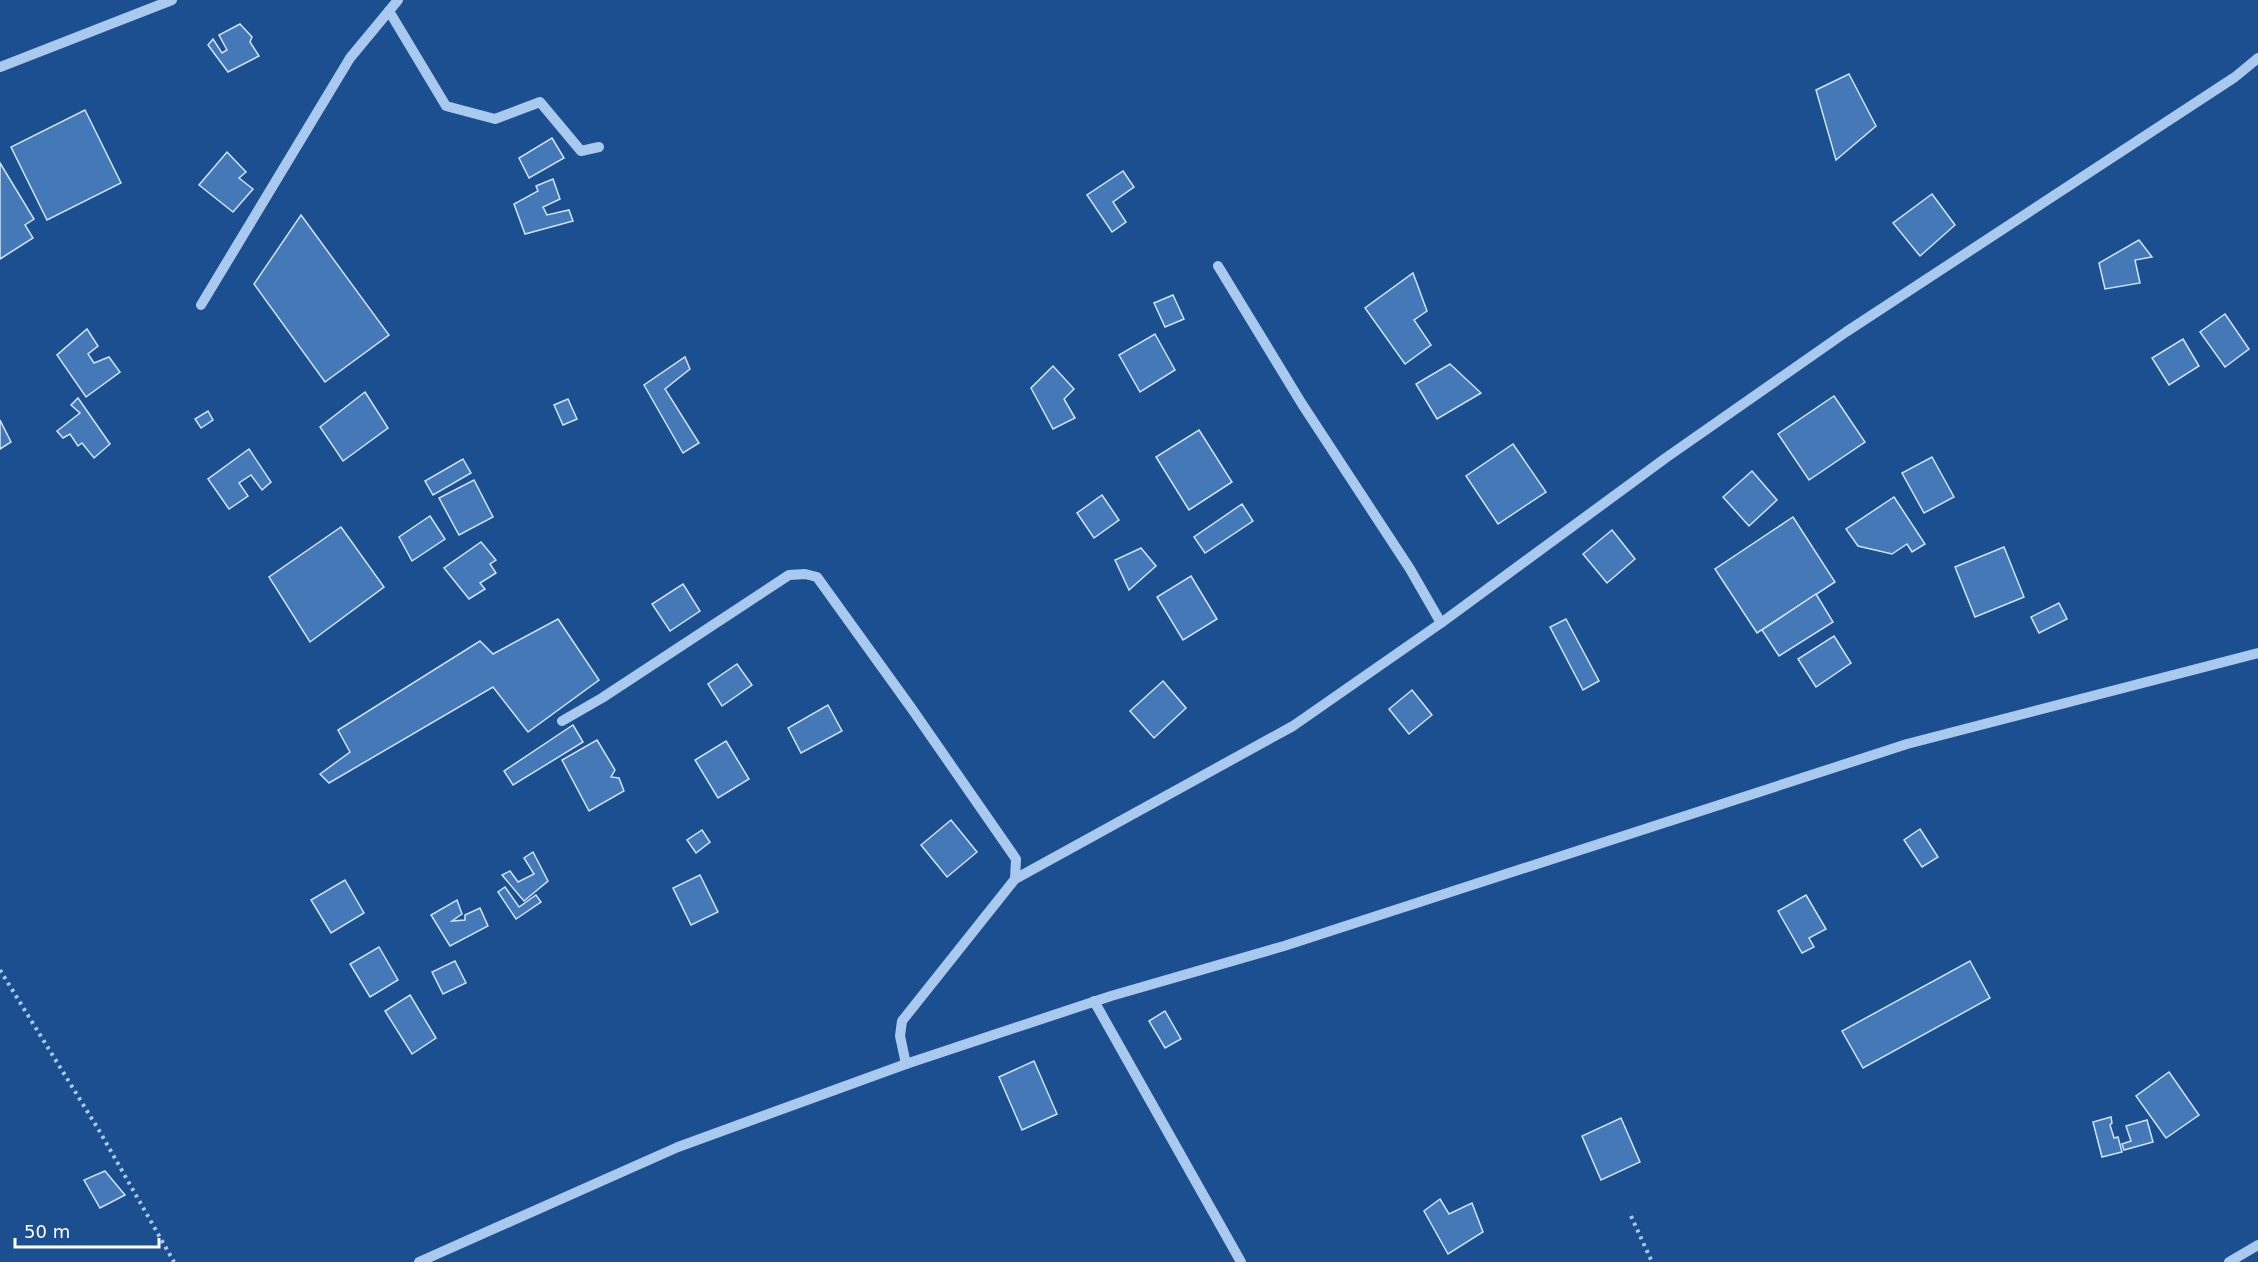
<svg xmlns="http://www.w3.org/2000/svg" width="2258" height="1262" font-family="'DejaVu Sans',sans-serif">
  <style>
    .building { fill: #4478b7; stroke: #cfe3fa; stroke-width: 1.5 }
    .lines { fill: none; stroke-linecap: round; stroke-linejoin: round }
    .path { stroke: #a9c9ee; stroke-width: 4; stroke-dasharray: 3 4.5; stroke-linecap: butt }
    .minor { stroke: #a9c9ee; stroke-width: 10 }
  </style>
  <rect width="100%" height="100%" fill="#1b4f8f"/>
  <g class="building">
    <polygon points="240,24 252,37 250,42 259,56 228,72 208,45 213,39 222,53 227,50 219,35"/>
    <polygon points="1849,74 1876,126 1836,160 1816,90"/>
    <polygon points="85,110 121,183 47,220 11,147"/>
    <polygon points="552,138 564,158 529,178 519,158"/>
    <polygon points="227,152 246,172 239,178 253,189 233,212 199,185"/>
    <polygon points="0,163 34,219 25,225 33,238 0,259"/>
    <polygon points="1123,171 1134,187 1113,202 1126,222 1112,232 1087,195"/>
    <polygon points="553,179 560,199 543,207 547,215 569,210 573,221 525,234 514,204 538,191 536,186"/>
    <polygon points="1932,194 1955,225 1920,256 1893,223"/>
    <polygon points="301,215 389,335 325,382 254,284"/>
    <polygon points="2139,240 2152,257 2135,260 2140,283 2105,289 2099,263"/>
    <polygon points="1413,273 1427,311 1414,320 1431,345 1405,364 1365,308"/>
    <polygon points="1173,295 1184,319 1165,327 1154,303"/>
    <polygon points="2225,314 2249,349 2225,367 2200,332"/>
    <polygon points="87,329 98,346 88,354 94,363 109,357 120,372 86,397 57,355"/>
    <polygon points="1155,334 1175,370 1140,392 1119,355"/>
    <polygon points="2183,339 2199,366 2169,385 2152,358"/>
    <polygon points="685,357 690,369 665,389 699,443 683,453 644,385"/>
    <polygon points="1450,364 1481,393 1437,419 1416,384"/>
    <polygon points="1053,366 1074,389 1064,399 1075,418 1053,429 1031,388"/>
    <polygon points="365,392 388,428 343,461 320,427"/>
    <polygon points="1834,396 1865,442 1809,480 1778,434"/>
    <polygon points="78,398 110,444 94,458 82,443 78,446 70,434 63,438 57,431 80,413 71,405"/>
    <polygon points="568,399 577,419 563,425 554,405"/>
    <polygon points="208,411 213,420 201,428 195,419"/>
    <polygon points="0,420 11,442 0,449"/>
    <polygon points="1199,430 1232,482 1189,510 1156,457"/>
    <polygon points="1513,444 1546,492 1498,524 1466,476"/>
    <polygon points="249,449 271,482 262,490 251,475 239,483 248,496 229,509 208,479"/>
    <polygon points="1932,457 1954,497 1924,513 1902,473"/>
    <polygon points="463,459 471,473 433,495 425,481"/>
    <polygon points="1752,471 1777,500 1749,526 1723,497"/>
    <polygon points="474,480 493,517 459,535 439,498"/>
    <polygon points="1102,495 1119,520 1094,538 1077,513"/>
    <polygon points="1894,497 1925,544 1912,552 1907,544 1892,554 1858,546 1846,529"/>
    <polygon points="1242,504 1253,521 1205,553 1194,537"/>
    <polygon points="430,516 445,539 412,561 399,537"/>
    <polygon points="1793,517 1835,582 1757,633 1715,569"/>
    <polygon points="341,527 384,587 310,642 269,577"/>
    <polygon points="1612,530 1635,559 1607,583 1583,554"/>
    <polygon points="481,542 496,560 490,564 496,573 480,583 485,589 469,599 444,568"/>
    <polygon points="2004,547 2024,597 1975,617 1955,567"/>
    <polygon points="1141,548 1156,566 1129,590 1115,560"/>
    <polygon points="1191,576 1217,619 1183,640 1157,597"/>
    <polygon points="683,584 700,611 670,631 652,604"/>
    <polygon points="1816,594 1833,622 1779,656 1762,630"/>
    <polygon points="2059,603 2067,619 2039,633 2031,617"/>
    <polygon points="558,619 599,680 528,732 493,687 329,783 320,774 350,752 338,730 480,641 493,654"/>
    <polygon points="1566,619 1599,681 1583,690 1550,627"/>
    <polygon points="1834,636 1851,663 1816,687 1798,659"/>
    <polygon points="737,664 752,685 722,706 708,684"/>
    <polygon points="1163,681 1186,708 1154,738 1130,711"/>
    <polygon points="1412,690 1432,715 1409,734 1389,709"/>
    <polygon points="828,705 842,731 801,753 788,728"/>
    <polygon points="573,725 583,742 513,785 504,771"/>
    <polygon points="597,740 615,770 611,777 619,778 624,791 589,811 562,760"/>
    <polygon points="726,741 749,779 718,798 695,760"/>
    <polygon points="951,820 977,852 947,877 921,845"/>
    <polygon points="1920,829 1938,857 1922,867 1904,840"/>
    <polygon points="702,830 710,842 696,853 687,840"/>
    <polygon points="533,852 548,881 524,901 502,875 510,871 518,882 534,874 524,858"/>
    <polygon points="700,875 718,912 691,925 673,888"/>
    <polygon points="345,880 364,913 331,933 311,900"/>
    <polygon points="505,887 519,907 536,895 541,902 516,919 498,892"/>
    <polygon points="1806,895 1826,929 1809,938 1814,947 1802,953 1778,911"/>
    <polygon points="457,900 462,914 452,921 465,920 465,915 480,908 488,926 450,946 431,915"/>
    <polygon points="379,947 398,980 370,997 350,964"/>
    <polygon points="455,961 466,983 443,994 432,972"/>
    <polygon points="1970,961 1990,998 1863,1068 1842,1031"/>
    <polygon points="410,995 436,1038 412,1054 385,1011"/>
    <polygon points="1165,1011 1181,1039 1165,1048 1149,1021"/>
    <polygon points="1034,1061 1057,1114 1022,1130 999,1077"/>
    <polygon points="2169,1072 2199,1115 2166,1138 2136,1096"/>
    <polygon points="2111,1117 2112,1123 2110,1125 2114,1138 2118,1137 2122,1152 2102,1157 2093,1122"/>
    <polygon points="1621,1118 1640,1162 1601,1180 1582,1136"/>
    <polygon points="2147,1120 2153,1142 2124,1150 2122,1144 2131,1141 2126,1126"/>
    <polygon points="105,1171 125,1195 100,1208 84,1180"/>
    <polygon points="1440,1199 1449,1214 1472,1203 1483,1232 1448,1254 1424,1211"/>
  </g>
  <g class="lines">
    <g class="path">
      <polyline points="0,970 100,1132 174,1262"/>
      <polyline points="1631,1216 1652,1262"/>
    </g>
    <g class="minor">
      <polyline points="389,11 446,106 495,119 540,102 581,151 599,147"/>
      <polyline points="0,67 172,0"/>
      <polyline points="1218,266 1302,404 1410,569 1441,623"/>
      <polyline points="201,305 350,58 398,0"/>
      <polyline points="562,721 602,698 789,575 805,574 817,577 912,709 1016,859 1015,879"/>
      <polyline points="1094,1001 1241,1262"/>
      <polyline points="906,1064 900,1036 902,1021 1015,879 1293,726 1441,623 1667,457 1846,332 2235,77 2258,58"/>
      <polyline points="419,1262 678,1147 906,1064 1111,996 1284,946 1907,744 2258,653"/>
      <polyline points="2229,1262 2258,1245"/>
    </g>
  </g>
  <path d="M15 1238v9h144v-9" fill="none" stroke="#ffffff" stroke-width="3"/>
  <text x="24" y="1238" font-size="18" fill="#ffffff" stroke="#1b4f8f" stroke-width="4.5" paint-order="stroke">50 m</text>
</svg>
